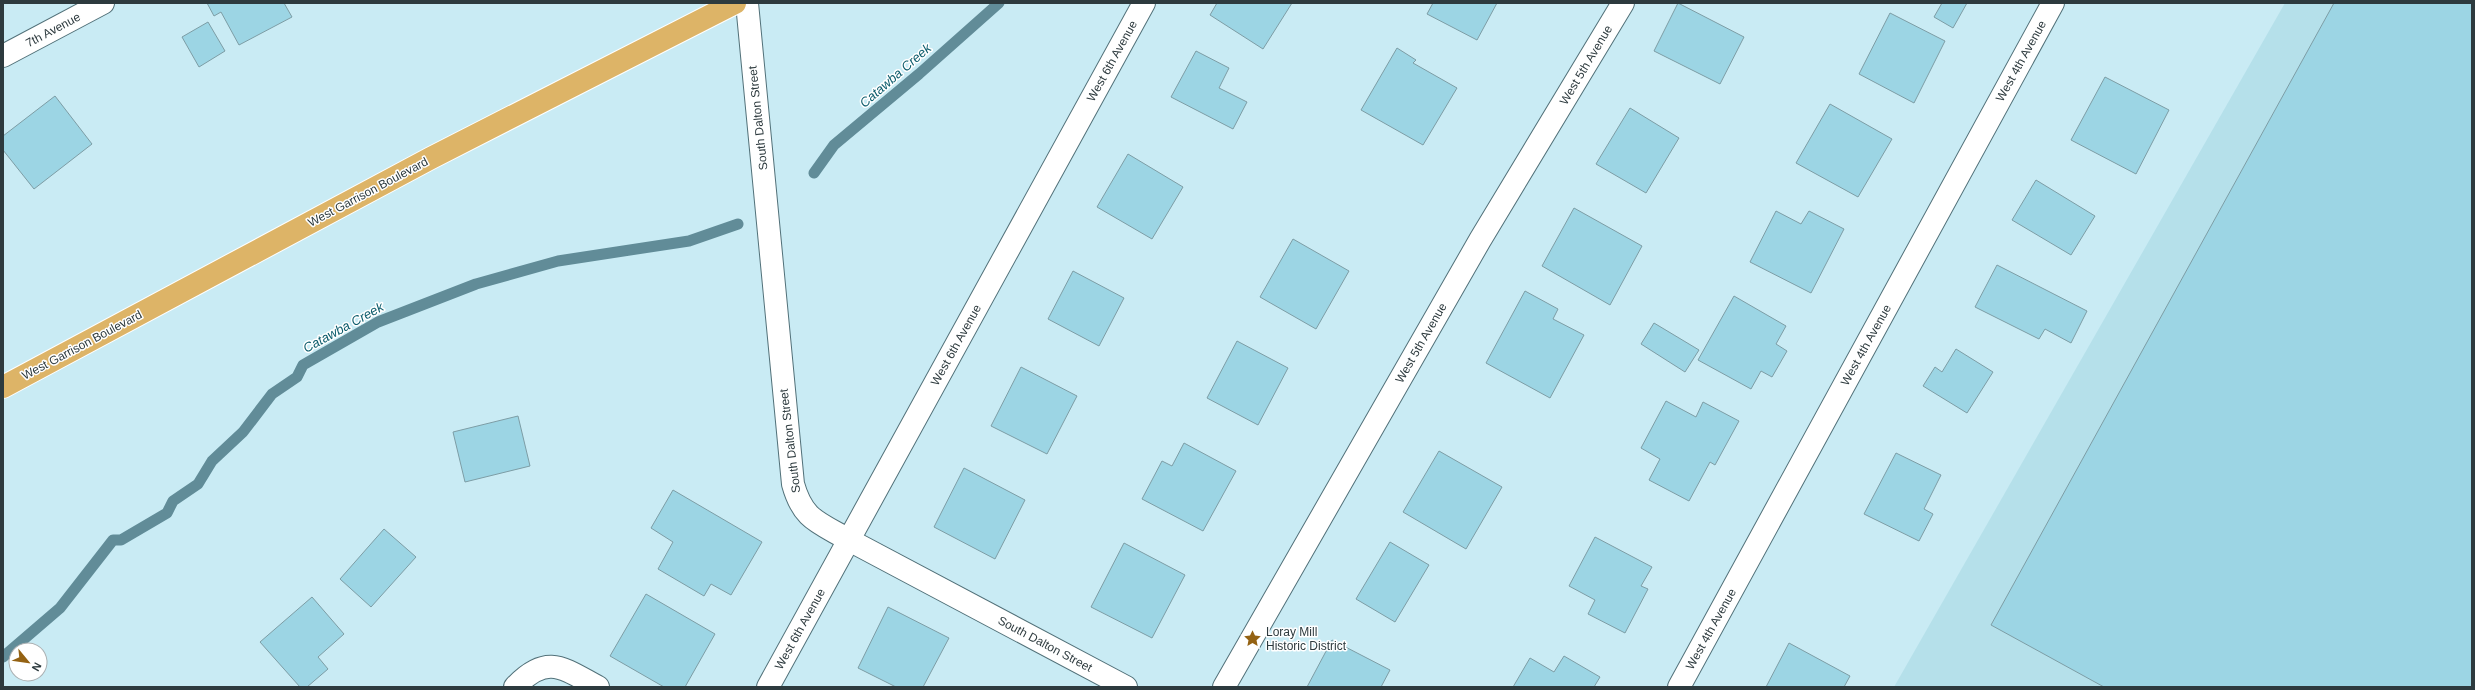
<svg xmlns="http://www.w3.org/2000/svg" width="2475" height="690" font-family="Arial,sans-serif">
  <style>
    .built { fill: #b5e0ea }
    .lines { fill: none; stroke-linecap: round; stroke-linejoin: round }
    .stream { stroke: #618c98; stroke-width: 11 }
    .building { fill: #9cd5e4; stroke: #7d9da5 }
    .minor-casing { stroke: #527179; stroke-width: 24 }
    .major-casing { stroke: #fff; stroke-width: 24 }
    .minor { stroke: #fff; stroke-width: 22 }
    .major { stroke: #ddb467; stroke-width: 22 }
    .labels { text-anchor: middle; stroke-width: 3; stroke-linejoin: round; paint-order: stroke }
    .street-label { font-size: 12px; fill: #2d3a3e; stroke: #fff }
    .poi-label { font-size: 12px; fill: #2d3a3e; stroke: #fff; text-anchor: start }
    .water-label { font-size: 13px; font-style: italic; fill: #0c5c6c; stroke: #fff }
  </style>
  <rect width="100%" height="100%" fill="#c9ebf4"/>
  <polygon class="built" points="2285,3 2472,3 2472,687 1894,687"/>
  <g class="lines">
    <g class="stream">
      <polyline points="814,173 834,145 919,74 999,3"/>
      <polyline points="3,657 60,608 113,540 121,540 167,513 173,501 198,484 212,461 243,432 272,394 297,377 303,365 378,322 476,284 558,261 689,241 738,224"/>
    </g>
  </g>
  <g class="building">
    <polygon points="207,3 284,3 292,17 239,45 221,12 214,16"/>
    <polygon points="1217,3 1292,3 1263,49 1210,15"/>
    <polygon points="1433,3 1497,3 1477,40 1427,14"/>
    <polygon points="1678,3 1744,37 1720,84 1654,51"/>
    <polygon points="1942,3 1967,3 1953,28 1934,17"/>
    <polygon points="2334,3 2472,3 2472,687 2104,687 1991,625"/>
    <polygon points="1890,13 1945,41 1914,103 1859,74"/>
    <polygon points="208,22 225,51 199,67 182,37"/>
    <polygon points="1397,48 1416,60 1413,63 1457,88 1423,145 1361,110"/>
    <polygon points="1196,51 1229,68 1219,88 1247,102 1233,129 1171,97"/>
    <polygon points="2105,77 2169,110 2136,174 2071,140"/>
    <polygon points="55,96 92,144 34,189 3,150 3,136"/>
    <polygon points="1830,104 1892,139 1858,197 1796,163"/>
    <polygon points="1630,108 1679,138 1646,193 1596,164"/>
    <polygon points="1128,154 1183,187 1152,239 1097,207"/>
    <polygon points="2036,180 2095,216 2071,255 2012,220"/>
    <polygon points="1574,208 1642,246 1610,305 1542,266"/>
    <polygon points="1776,211 1801,224 1809,211 1844,229 1811,293 1750,262"/>
    <polygon points="1293,239 1349,271 1316,329 1260,297"/>
    <polygon points="1997,265 2087,311 2071,343 2045,329 2039,339 1975,307"/>
    <polygon points="1073,271 1124,298 1099,346 1048,319"/>
    <polygon points="1525,291 1558,309 1553,319 1584,335 1550,398 1486,363"/>
    <polygon points="1734,296 1786,326 1776,344 1787,351 1772,377 1761,371 1751,389 1698,360"/>
    <polygon points="1654,323 1699,350 1685,372 1641,344"/>
    <polygon points="1237,341 1288,368 1258,425 1207,398"/>
    <polygon points="1956,349 1993,372 1967,413 1923,386 1935,367 1942,372"/>
    <polygon points="1021,367 1077,396 1047,454 991,426"/>
    <polygon points="1666,401 1696,417 1703,402 1739,421 1715,465 1710,462 1689,501 1649,480 1660,459 1641,448"/>
    <polygon points="518,416 530,466 465,482 453,432"/>
    <polygon points="1184,443 1236,471 1203,531 1142,499 1162,461 1172,466"/>
    <polygon points="1439,451 1502,487 1466,549 1403,512"/>
    <polygon points="1896,453 1941,475 1924,509 1933,514 1919,541 1864,514"/>
    <polygon points="964,468 1025,500 995,559 934,527"/>
    <polygon points="673,490 762,542 731,595 711,584 704,596 658,569 673,542 651,528"/>
    <polygon points="384,529 416,557 371,607 340,579"/>
    <polygon points="1595,537 1652,567 1641,586 1648,589 1625,633 1588,614 1595,600 1569,586"/>
    <polygon points="1390,542 1429,565 1395,622 1356,599"/>
    <polygon points="1124,543 1185,575 1152,638 1091,607"/>
    <polygon points="646,594 715,634 685,687 664,687 610,656"/>
    <polygon points="312,597 344,634 318,657 328,669 307,687 300,687 260,642"/>
    <polygon points="888,607 949,638 923,687 896,687 858,668"/>
    <polygon points="1332,640 1390,670 1381,687 1307,687"/>
    <polygon points="1789,643 1850,676 1844,687 1766,687"/>
    <polygon points="1564,656 1600,677 1594,687 1513,687 1530,658 1554,672"/>
  </g>
  <g class="lines">
    <defs>
      <g id="minor">
        <path d="M 747,3 L 793,484 C 803,520 818,522 849,540 L 1126,687"/>
        <polyline points="3,56 103,3"/>
        <path d="M 515,687 C 547,653 563,668 598,687"/>
        <polyline points="768,687 1144,3"/>
        <polyline points="1224,687 1480,240 1623,3"/>
        <polyline points="1679,687 2053,3"/>
      </g>
      <polyline id="major" points="3,387 431,158 735,3"/>
    </defs>
    <use href="#minor" class="minor-casing"/>
    <use href="#major" class="major-casing"/>
    <use href="#minor" class="minor"/>
    <use href="#major" class="major"/>
  </g>
  <defs>
    <symbol id="sight-bare" viewBox="-9 -9 18 18"><path d="M0-6L1.8-2.2L6-1.7L2.9 1.2L3.7 5.4L0 3.3L-3.7 5.4L-2.9 1.2L-6-1.7L-1.8-2.2Z" fill="#946213" stroke="#fff" stroke-width="2.5" paint-order="stroke"/></symbol>
  </defs>
  <g fill-rule="evenodd">
    <use href="#sight-bare" x="1240" y="626" width="25" height="25"/>
  </g>
  <g class="labels">
    <g class="street-label">
      <text transform="translate(53 30) rotate(-28)" y="4">7th Avenue</text>
      <text transform="translate(1112 61) rotate(-61)" y="4">West 6th Avenue</text>
      <text transform="translate(2021 61) rotate(-61)" y="4">West 4th Avenue</text>
      <text transform="translate(1586 65) rotate(-59)" y="4">West 5th Avenue</text>
      <text transform="translate(758 118) rotate(-96)" y="4">South Dalton Street</text>
      <text transform="translate(368 192) rotate(-28)" y="4">West Garrison Boulevard</text>
      <text transform="translate(1421 343) rotate(-60)" y="4">West 5th Avenue</text>
      <text transform="translate(82 345) rotate(-28)" y="4">West Garrison Boulevard</text>
      <text transform="translate(956 345) rotate(-61)" y="4">West 6th Avenue</text>
      <text transform="translate(1866 345) rotate(-61)" y="4">West 4th Avenue</text>
      <text transform="translate(790 441) rotate(-97)" y="4">South Dalton Street</text>
      <text transform="translate(800 629) rotate(-61)" y="4">West 6th Avenue</text>
      <text transform="translate(1711 629) rotate(-61)" y="4">West 4th Avenue</text>
      <text transform="translate(1045 644) rotate(28)" y="4">South Dalton Street</text>
    </g>
    <g class="poi-label">
      <text x="1266" y="636">Loray Mill<tspan x="1266" dy="14">Historic District</tspan></text>
    </g>
    <g class="water-label">
      <text transform="translate(895 75) rotate(-41)" y="5">Catawba Creek</text>
      <text transform="translate(343 327) rotate(-29)" y="5">Catawba Creek</text>
    </g>
  </g>
  <rect width="2475" height="690" fill="none" stroke="#2d3a3e" stroke-width="8"/>
  <g transform="translate(28 662) rotate(119)"><circle r="19" fill="#ffffff" stroke="#abb0b2"/>
  <path d="M0-3L7 15L0 10L-7 15Z" fill="#946213"/>
  <text y="-6" font-size="11" font-weight="bold" text-anchor="middle" fill="#2d3a3e">N</text>
  </g>
</svg>
